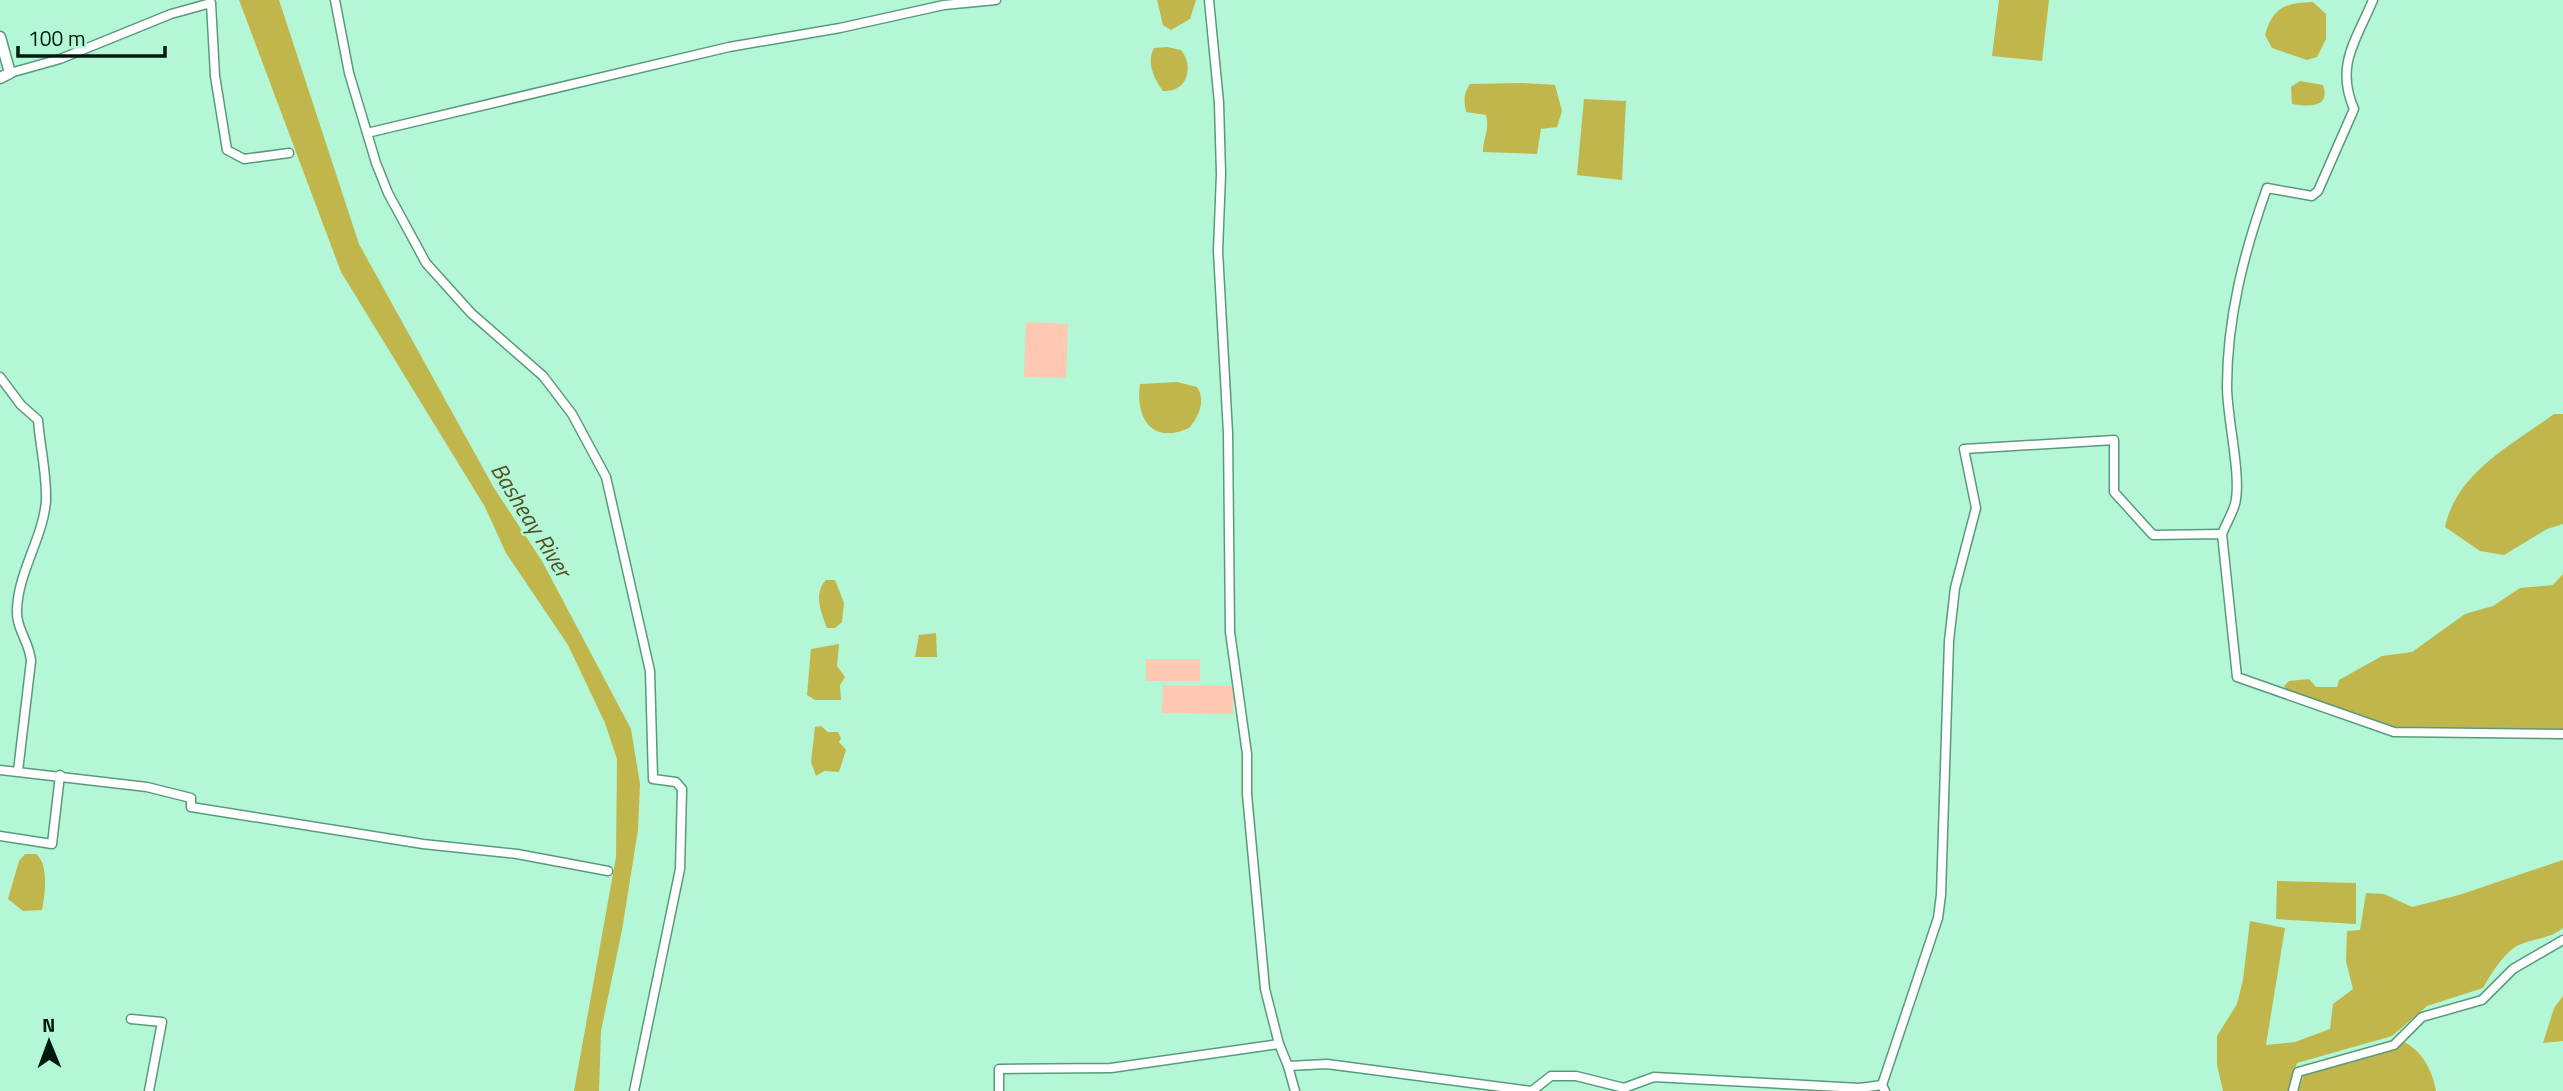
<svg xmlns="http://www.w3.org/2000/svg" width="2563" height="1091" font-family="'Titillium Web',sans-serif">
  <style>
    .green { fill: #fec8b2 }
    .water { fill: #c1b64c }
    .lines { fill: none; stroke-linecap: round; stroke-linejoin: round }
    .minor-casing { stroke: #599a7c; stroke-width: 11 }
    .tertiary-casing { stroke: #599a7c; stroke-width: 13 }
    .minor { stroke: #fff; stroke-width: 8 }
    .tertiary { stroke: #fff; stroke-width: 10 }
    .labels { text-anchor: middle; stroke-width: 5; stroke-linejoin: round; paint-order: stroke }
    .water-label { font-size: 23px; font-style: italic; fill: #534f24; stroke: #b3f7d6 }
  </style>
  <rect width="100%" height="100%" fill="#b3f7d6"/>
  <g class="green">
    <polygon points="1026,322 1068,324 1066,378 1024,377"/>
    <rect x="1146" y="659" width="54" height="22"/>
    <polygon points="1163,685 1234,686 1233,714 1162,713"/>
  </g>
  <g class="water">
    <polygon points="239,0 279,0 359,244 494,488 542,561 631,729 640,784 638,830 622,930 601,1031 599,1091 574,1091 616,857 617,759 605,723 568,645 506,553 485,507 341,272"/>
    <polygon points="1196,0 1190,19 1171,30 1163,25 1157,0"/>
    <polygon points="1999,0 2049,0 2042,61 1992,56"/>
    <path d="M 2313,2 L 2326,14 L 2326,39 L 2317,57 L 2307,60 L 2272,48 L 2265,35 C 2273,7 2285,3 2313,2 Z"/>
    <path d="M 1167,47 L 1181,50 C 1195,68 1186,93 1163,91 C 1154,79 1146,62 1154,48 Z"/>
    <path d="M 2300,81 L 2323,85 C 2331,108 2308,107 2292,104 L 2291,87 Z"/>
    <path d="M 1522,83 L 1555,85 L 1562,111 L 1557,127 L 1541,129 L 1537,154 L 1483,152 C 1483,136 1490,132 1486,115 L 1466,112 C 1464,101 1463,94 1470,84 Z"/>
    <polygon points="1584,99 1626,101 1622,180 1577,175"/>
    <path d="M 1177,382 L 1197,387 C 1206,401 1199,416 1189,428 C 1152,445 1135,418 1140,384 Z"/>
    <path d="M 2554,414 L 2563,414 L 2563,524 L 2547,529 L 2504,555 L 2480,551 L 2445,527 C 2457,472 2512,445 2554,414 Z"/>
    <polygon points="2563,574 2563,731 2398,731 2289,693 2284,686 2289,681 2309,679 2316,687 2337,687 2339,680 2382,656 2412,652 2465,614 2493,606 2520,588 2553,585"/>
    <path d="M 826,580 L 835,580 L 844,603 L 842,622 L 835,628 L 827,628 C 821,613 813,593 826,580 Z"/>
    <polygon points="936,633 937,657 915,657 919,635"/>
    <polygon points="839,644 837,666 845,677 840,685 841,700 815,700 807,695 811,649"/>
    <polygon points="821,726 828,732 838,732 841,738 839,742 846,750 839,772 824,771 816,776 811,762 815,727"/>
    <path d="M 25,854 L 36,854 C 49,864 45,895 42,910 L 23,911 L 8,899 L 19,861 Z"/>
    <path d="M 2563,860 L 2563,928 C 2549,940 2530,938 2515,947 C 2502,956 2491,974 2483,988 L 2427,1006 L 2392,1036 L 2297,1063 L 2289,1091 L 2223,1091 L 2217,1065 L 2217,1036 L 2237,1004 L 2243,980 L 2250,921 L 2285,928 L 2266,1045 L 2295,1042 L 2330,1029 L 2333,1004 L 2353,989 L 2346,961 L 2347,931 L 2360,930 L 2366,893 L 2384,894 L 2412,907 L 2459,895 Z"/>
    <polygon points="2277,881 2356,883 2356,924 2276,919"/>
    <polygon points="2563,996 2563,1041 2543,1043 2554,1008"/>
    <path d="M 2402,1041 C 2422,1050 2432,1070 2436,1091 L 2297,1091 L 2306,1070 Z"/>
  </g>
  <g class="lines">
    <defs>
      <g id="minor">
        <polyline points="335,0 349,73 376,163 388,193 426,263 471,313 543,376 572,414 606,477 650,671 653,779 676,782 682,789 680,869 634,1091"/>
        <polyline points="1209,0 1219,103 1221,174 1218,251 1228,433 1230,632 1247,754 1247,794 1265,989 1279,1044"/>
        <polyline points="10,73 60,59 171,14 211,3 215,76 227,150 244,159 289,153"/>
        <polyline points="367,133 729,47 840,28 944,5 996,0"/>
        <path d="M 0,377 L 21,405 L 38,420 C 40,446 47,475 46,501 C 43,538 18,572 17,610 C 16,629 30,643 31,661 L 18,771"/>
        <path d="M 2222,534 C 2226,524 2232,514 2235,504 C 2242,477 2227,418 2227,387 C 2227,318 2244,252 2267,188 L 2312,196 L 2318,191 L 2354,109 C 2335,65 2356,41 2373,0"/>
        <polyline points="0,770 147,787 191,798 191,807 423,844 517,854 608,871"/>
        <polyline points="0,836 52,844 60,775"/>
        <polyline points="131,1019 162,1022 149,1091"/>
        <polyline points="1288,1066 1295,1091"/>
        <polyline points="1882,1085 1938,918 1941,895 1949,641 1955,588 1976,508 1964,449 2114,440 2114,492 2153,535 2222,534 2237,677 2394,732 2563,734"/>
        <polyline points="999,1091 999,1069 1111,1068 1279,1044 1288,1066 1327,1064 1532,1091 1551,1076 1576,1076 1624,1088 1654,1077 1860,1088 1882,1085 1885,1091"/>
        <polyline points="2293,1091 2298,1072 2394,1045 2422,1017 2482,1000 2513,969 2563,940"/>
      </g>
      <polyline id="tertiary" points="0,37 10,73 0,78"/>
    </defs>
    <use href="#minor" class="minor-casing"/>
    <use href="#tertiary" class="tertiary-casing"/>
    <use href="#minor" class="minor"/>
    <use href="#tertiary" class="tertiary"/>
  </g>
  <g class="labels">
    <g class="water-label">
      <text transform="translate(531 520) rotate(58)" y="8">Basheay River</text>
    </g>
  </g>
  <g transform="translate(49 1042) rotate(359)" stroke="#b3f7d6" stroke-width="5" paint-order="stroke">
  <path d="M0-5L12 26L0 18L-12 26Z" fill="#00180e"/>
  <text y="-10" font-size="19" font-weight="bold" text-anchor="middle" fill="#00180e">N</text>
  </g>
  <path d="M18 46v10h147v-10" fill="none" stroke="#00180e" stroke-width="3.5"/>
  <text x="28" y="46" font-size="21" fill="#00180e" stroke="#b3f7d6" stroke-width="5" paint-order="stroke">100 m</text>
</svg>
